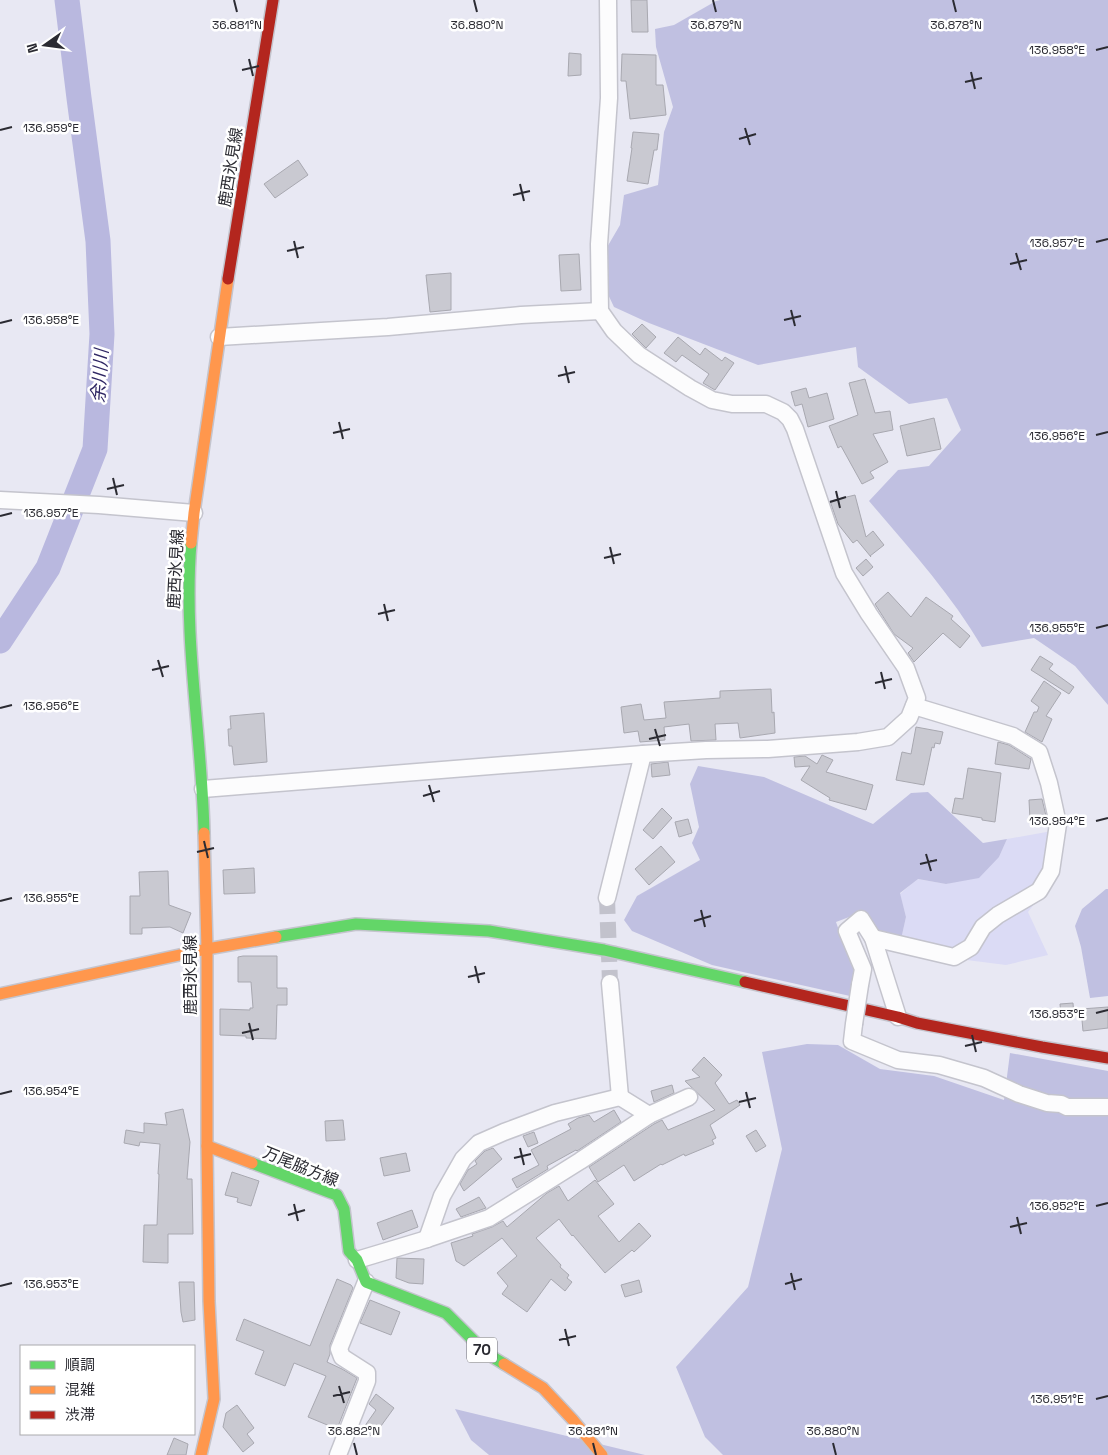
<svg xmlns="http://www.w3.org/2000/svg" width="1108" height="1455" font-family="'Space Grotesk','Noto Sans JP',sans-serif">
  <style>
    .green { fill: #dbdbf5 }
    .forest { fill: #c0c0e1 }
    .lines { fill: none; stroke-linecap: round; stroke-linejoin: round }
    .river { stroke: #b9b8df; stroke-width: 25 }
    .building { fill: #c9c9d1; stroke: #a8a8b0 }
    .street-tunnel { stroke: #c2c2cc; stroke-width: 16; stroke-dasharray: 16 8; stroke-linecap: butt }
    .street-casing { stroke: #c4c4cd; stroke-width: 19 }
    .fast-casing { stroke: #c4c4cd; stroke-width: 14 }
    .slow-casing { stroke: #c4c4cd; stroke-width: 14 }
    .jam-casing { stroke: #c4c4cd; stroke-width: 14 }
    .street { stroke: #fcfcfd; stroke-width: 16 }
    .fast { stroke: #63d668; stroke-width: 11 }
    .slow { stroke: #ff974d; stroke-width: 11 }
    .jam { stroke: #b3261e; stroke-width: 11 }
    .street-bridge-casing { stroke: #c4c4cd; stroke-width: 19; stroke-linecap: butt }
    .street-bridge { stroke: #fcfcfd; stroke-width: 16 }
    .ticks { fill: none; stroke: #2b2b32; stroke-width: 2 }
    .labels { text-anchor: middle; stroke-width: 5; stroke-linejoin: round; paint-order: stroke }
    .shield { fill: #fff; stroke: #6b6b70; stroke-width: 1 }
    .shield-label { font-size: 15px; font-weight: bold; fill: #2b2b32 }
    .street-label { font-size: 16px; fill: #2b2b32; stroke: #fff }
    .water-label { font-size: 18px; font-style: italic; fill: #2f2764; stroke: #fff }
    .ticks-label { font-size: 12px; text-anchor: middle; fill: #2b2b32; stroke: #fff; stroke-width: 5; stroke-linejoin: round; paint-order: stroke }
  </style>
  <rect width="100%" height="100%" fill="#e8e8f3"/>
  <polygon class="green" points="1052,831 1038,899 1028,912 1048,955 1006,965 896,951 902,935 906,917 900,894 917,879 947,884 999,857 1007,839"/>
  <g class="forest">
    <path d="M 720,0 L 1108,0 L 1108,705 L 1075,666 L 1034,638 L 982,647 C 951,594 909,548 869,501 L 898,470 L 929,466 L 961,430 L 947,398 L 909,404 L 858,367 L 856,347 L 758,365 L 649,323 L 614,307 L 605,288 L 606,249 L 620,225 L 624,195 L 658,185 L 664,132 L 673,107 L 656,47 L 655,29 L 674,25 L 716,1 Z"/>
    <polygon points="698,766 764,777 873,824 911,793 928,792 983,843 1007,839 999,857 979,878 946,884 918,879 900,893 906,917 902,935 885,936 857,914 836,922 844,945 854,967 850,996 712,965 632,931 624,920 637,896 700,860 692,843 699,827 690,784"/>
    <polygon points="1106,889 1108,889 1108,996 1090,998 1081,947 1075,926 1082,909"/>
    <polygon points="807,1044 838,1045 880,1069 934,1076 1004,1100 1010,1053 1108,1071 1108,1455 723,1455 705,1437 676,1367 748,1287 782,1149 762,1052"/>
    <polygon points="455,1409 645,1455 489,1455 471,1440"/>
  </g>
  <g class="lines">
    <polyline class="river" points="0,641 48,568 95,449 102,334 98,241 79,98 67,0"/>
  </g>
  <g class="building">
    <polygon points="631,0 647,0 648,32 632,32"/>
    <polygon points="569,53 581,54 581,75 568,76"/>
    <polygon points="622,54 656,55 656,85 663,85 666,115 630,119 626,81 621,81"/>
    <polygon points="633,132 659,134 657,150 654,150 648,184 627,181 632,148 631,148"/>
    <polygon points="298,160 308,175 275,198 264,184"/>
    <polygon points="579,254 581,290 561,291 559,255"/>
    <polygon points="451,273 451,310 430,312 426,275"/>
    <polygon points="642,324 656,337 646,348 632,334"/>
    <polygon points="678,337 700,355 705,348 722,361 725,357 734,363 715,390 703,383 709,374 682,355 676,362 664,353"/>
    <polygon points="865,379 875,413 890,411 893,430 873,434 888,462 870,472 874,478 862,484 841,446 838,448 829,426 858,415 849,383"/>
    <polygon points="806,388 809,398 827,393 834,419 808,427 802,404 795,406 791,392"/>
    <polygon points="934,418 941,449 907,456 900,426"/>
    <polygon points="855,495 866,537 873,531 884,545 870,556 871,557 857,540 853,543 838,524 830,501"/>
    <polygon points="866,559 873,567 863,576 856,568"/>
    <polygon points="888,592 911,617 926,597 953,616 951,619 970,636 960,648 943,633 914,662 908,653 913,648 894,634 875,604"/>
    <polygon points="1040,656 1053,664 1049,669 1074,687 1069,694 1031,670"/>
    <polygon points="1044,681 1061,693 1046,716 1052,719 1042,742 1025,732 1034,712 1037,712 1039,707 1031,701"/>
    <polygon points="771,689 772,713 774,712 775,733 740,738 738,723 715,724 716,740 691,741 689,724 664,727 665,740 640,742 638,731 624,733 621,707 641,704 644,720 666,718 664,702 720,698 720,691"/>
    <polygon points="264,713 267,762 234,765 232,746 229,746 228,729 231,729 230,716"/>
    <polygon points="916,727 943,732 940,744 935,743 934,748 932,747 924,785 896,780 902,752 911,754"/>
    <polygon points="998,742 1009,745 1031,759 1029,769 995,764"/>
    <polygon points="822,755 833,760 826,772 873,785 866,810 829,800 830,798 801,780 810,766 795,767 794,757 805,756 817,764"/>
    <polygon points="668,762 670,775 652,777 651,764"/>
    <polygon points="968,768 1001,773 995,822 982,820 982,818 952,813 955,798 963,799"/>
    <polygon points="1042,799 1047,820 1030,820 1029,800"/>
    <polygon points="662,808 672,818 653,839 643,830"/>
    <polygon points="688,819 692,833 679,837 675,822"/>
    <polygon points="661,846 675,862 649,885 635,869"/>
    <polygon points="254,868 255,893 224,894 223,870"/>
    <polygon points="168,871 169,905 191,913 183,933 170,927 142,928 142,934 130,934 130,896 140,896 139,872"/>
    <polygon points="243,956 277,956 277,988 287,988 287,1005 277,1005 276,1039 246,1038 246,1036 220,1035 220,1009 250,1010 250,1008 253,1008 251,982 238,982 238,957"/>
    <polygon points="1073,1003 1074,1016 1061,1017 1060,1004"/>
    <polygon points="1108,1007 1108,1028 1083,1031 1081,1009"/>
    <polygon points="704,1057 722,1075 715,1083 729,1104 737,1100 740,1105 710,1125 716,1138 712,1140 714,1144 685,1156 684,1154 662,1165 661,1164 634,1181 624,1165 598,1182 589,1167 654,1124 662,1120 668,1130 715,1110 685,1081 700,1077 692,1070"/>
    <polygon points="672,1085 674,1093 654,1102 651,1091"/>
    <polygon points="183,1109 190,1142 187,1179 192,1179 193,1234 168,1234 168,1263 143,1262 144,1225 157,1225 159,1174 158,1174 160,1144 140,1142 139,1146 124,1143 126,1130 144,1133 144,1123 167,1125 165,1113"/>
    <polygon points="614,1110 621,1122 577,1151 576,1150 547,1166 548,1169 517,1188 512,1179 539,1165 531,1150 571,1129 568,1124 578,1118 589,1115 594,1122"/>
    <polygon points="343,1120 345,1140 326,1141 325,1121"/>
    <polygon points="756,1130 766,1146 756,1152 746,1136"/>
    <polygon points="534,1132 538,1143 528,1147 523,1136"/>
    <polygon points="493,1148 502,1159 464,1191 460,1184 468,1170 477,1164 475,1161 485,1151"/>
    <polygon points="406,1153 410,1171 384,1176 380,1158"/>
    <polygon points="232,1172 259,1181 251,1206 237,1202 238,1198 225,1195"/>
    <polygon points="595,1180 614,1204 598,1216 619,1242 639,1223 651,1236 634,1252 632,1250 605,1273 573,1235 572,1236 559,1219 536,1238 561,1265 560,1267 569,1275 567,1278 572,1282 565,1291 551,1279 527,1312 502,1294 508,1286 497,1273 517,1256 502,1238 464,1266 456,1261 451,1243 473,1236 472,1234 492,1227 503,1221 507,1227 547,1193 559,1186 568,1201"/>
    <polygon points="479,1197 486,1208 461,1217 456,1209"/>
    <polygon points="412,1210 418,1227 383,1240 377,1223"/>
    <polygon points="397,1258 424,1259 423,1284 409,1283 396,1278"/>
    <polygon points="337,1279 351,1285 353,1288 330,1345 330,1354 327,1362 342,1369 357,1378 337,1429 308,1417 326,1376 294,1363 285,1386 255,1374 264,1351 236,1340 244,1319 310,1346"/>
    <polygon points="639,1280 642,1292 625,1297 621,1285"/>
    <polygon points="179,1282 194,1282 195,1320 183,1322 181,1312"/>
    <polygon points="370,1300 400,1312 391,1335 360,1323"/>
    <polygon points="376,1394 394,1408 373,1437 362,1430 376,1410 369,1404"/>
    <polygon points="237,1405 254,1428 247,1434 254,1443 243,1452 223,1427 226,1413"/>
    <polygon points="174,1438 188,1444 186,1455 167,1455"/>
  </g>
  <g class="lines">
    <polyline class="street-tunnel" points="607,898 610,983"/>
    <defs>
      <g id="street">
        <polyline points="219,337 388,327 521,315 600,311"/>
        <polyline points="0,500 99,505 194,513"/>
        <polyline points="203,789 643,754 706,750 768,749 858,742 888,737 909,718 917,698 906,668 869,614 844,573 795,429 790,419 783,412 766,404 732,404 712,400 690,388 639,355 614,331 600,311 599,244 609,98 608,0"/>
        <polyline points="607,898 643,754"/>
        <polyline points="873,938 954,957 971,947 983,927 998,915 1039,891 1051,871 1058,824 1049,783 1039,752 1013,736 914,706"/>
        <polyline points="610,983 620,1097"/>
        <polyline points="860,985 863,969 847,931 861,919 873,938 898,1017"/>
        <polyline points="854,1024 852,1041 898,1060 939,1065 984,1078 1019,1094 1047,1103 1061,1104 1067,1107 1108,1107"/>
        <polyline points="427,1239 442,1196 463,1159 479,1143 504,1132 555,1113 620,1097 649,1115"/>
        <polyline points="357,1260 427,1239 489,1218 580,1161 649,1115 689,1097"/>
        <polyline points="338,1455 367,1381 367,1373 342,1357 339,1349 366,1282"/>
      </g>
      <g id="fast">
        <path d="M 191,543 C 183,640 202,736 204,833"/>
        <polyline points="276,937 356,924 489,931 604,950 745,982"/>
        <polyline points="252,1163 337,1195 344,1209 349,1251 357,1260 366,1282 446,1313 486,1353 504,1364"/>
      </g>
      <g id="slow">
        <polyline points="191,543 194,513 228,279"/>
        <polyline points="204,833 207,949 207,1146"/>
        <polyline points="0,994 207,949 276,937"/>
        <polyline points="504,1364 543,1388 572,1419 602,1455"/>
        <polyline points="201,1455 214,1399 209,1301 207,1146 252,1163"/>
      </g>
      <g id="jam">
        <polyline points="228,279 273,0"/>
        <polyline points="745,982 898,1017 917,1023 1042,1047 1108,1058"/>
      </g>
    </defs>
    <use href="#street" class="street-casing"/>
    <use href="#fast" class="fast-casing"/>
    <use href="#slow" class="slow-casing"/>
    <use href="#jam" class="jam-casing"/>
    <use href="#street" class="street"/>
    <use href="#fast" class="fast"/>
    <use href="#slow" class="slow"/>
    <use href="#jam" class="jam"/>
    <defs>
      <polyline id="street-bridge" points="854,1024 860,985"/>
    </defs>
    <use href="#street-bridge" class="street-bridge-casing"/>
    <use href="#street-bridge" class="street-bridge"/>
  </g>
  <path class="ticks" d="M 234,0 L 237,12M 474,0 L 477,12M 713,0 L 716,12M 953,0 L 956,12M 1096,50 L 1108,47M 249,59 L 253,76M 242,70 L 259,66M 971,72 L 975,89M 965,82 L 982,78M 745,128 L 750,145M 0,130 L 12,127M 739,139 L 756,134M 520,184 L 524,201M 513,195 L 530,191M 294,241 L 298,258M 1096,242 L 1108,239M 287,251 L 304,247M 1016,253 L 1021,270M 1010,264 L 1027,260M 791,310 L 795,326M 784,320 L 801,316M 0,323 L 12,320M 565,366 L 569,383M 558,376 L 575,372M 339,422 L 343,439M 333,433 L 350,429M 1096,435 L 1108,432M 113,478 L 117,495M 107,489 L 124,485M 836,491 L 840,508M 830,502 L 846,497M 0,516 L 12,513M 610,547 L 614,564M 604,558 L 621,554M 384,604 L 388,621M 378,614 L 395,610M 1096,628 L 1108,625M 158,660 L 163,677M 152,670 L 169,666M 881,672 L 885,689M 875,683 L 892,679M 0,708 L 12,705M 655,729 L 660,746M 649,739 L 666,735M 429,785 L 434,802M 423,796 L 440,791M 1096,821 L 1108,818M 204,841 L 208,858M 197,852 L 214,848M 926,854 L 931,871M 920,864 L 937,860M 0,901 L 12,898M 701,910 L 705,927M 694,921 L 711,916M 475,966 L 479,983M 468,977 L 485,973M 1096,1013 L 1108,1010M 249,1023 L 253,1040M 242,1033 L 259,1029M 972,1035 L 976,1052M 965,1046 L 982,1042M 746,1092 L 750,1108M 0,1094 L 12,1091M 739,1102 L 756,1098M 520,1148 L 524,1165M 514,1158 L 531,1154M 294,1204 L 298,1221M 1096,1206 L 1108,1203M 288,1215 L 305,1210M 1017,1217 L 1021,1234M 1010,1227 L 1027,1223M 791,1273 L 795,1290M 785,1284 L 802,1279M 0,1286 L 12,1283M 565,1329 L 569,1346M 559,1340 L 576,1336M 339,1386 L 344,1403M 333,1396 L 350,1392M 1096,1399 L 1108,1396M 354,1443 L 357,1455M 593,1443 L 596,1455M 833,1443 L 836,1455"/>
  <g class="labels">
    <rect class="shield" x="467" y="1337.5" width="30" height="25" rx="4"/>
    <g class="shield-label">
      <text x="482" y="1355">70</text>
    </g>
    <g class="street-label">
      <text transform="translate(230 167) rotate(-81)" y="6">鹿西氷見線</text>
      <text transform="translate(175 569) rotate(-87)" y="6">鹿西氷見線</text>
      <text transform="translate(190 975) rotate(-90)" y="6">鹿西氷見線</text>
      <text transform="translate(301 1166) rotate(22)" y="6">万尾脇方線</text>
    </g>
    <g class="water-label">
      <text transform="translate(100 376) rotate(-86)" y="6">余川川</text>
    </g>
  </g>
  <g class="ticks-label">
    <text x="237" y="29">36.881°N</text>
    <text x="477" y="29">36.880°N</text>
    <text x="716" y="29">36.879°N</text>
    <text x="956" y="29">36.878°N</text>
    <text x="1057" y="54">136.958°E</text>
    <text x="51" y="132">136.959°E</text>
    <text x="1057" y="247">136.957°E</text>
    <text x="51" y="324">136.958°E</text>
    <text x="1057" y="440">136.956°E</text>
    <text x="51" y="517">136.957°E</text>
    <text x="1057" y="632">136.955°E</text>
    <text x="51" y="710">136.956°E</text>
    <text x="1057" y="825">136.954°E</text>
    <text x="51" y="902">136.955°E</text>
    <text x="1057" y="1018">136.953°E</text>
    <text x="51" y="1095">136.954°E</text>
    <text x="1057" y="1210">136.952°E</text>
    <text x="51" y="1288">136.953°E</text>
    <text x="1057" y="1403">136.951°E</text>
    <text x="354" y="1435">36.882°N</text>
    <text x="593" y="1435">36.881°N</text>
    <text x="833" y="1435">36.880°N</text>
  </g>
  <rect x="20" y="1345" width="175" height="90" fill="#ffffff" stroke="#aaaaad"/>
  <rect x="30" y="1361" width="25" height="8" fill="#63d668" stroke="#aaaaad"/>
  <text x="65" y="1370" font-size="15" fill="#2b2b32">順調</text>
  <rect x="30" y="1386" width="25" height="8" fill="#ff974d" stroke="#aaaaad"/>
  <text x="65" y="1395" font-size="15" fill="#2b2b32">混雑</text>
  <rect x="30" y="1411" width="25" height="8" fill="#b3261e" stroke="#aaaaad"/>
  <text x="65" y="1420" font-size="15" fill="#2b2b32">渋滞</text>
  <g transform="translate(45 45) rotate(256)" stroke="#ffffff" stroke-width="4" paint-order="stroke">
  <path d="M0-4L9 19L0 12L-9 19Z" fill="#2b2b32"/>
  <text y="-8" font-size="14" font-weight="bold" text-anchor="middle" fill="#2b2b32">N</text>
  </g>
</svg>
